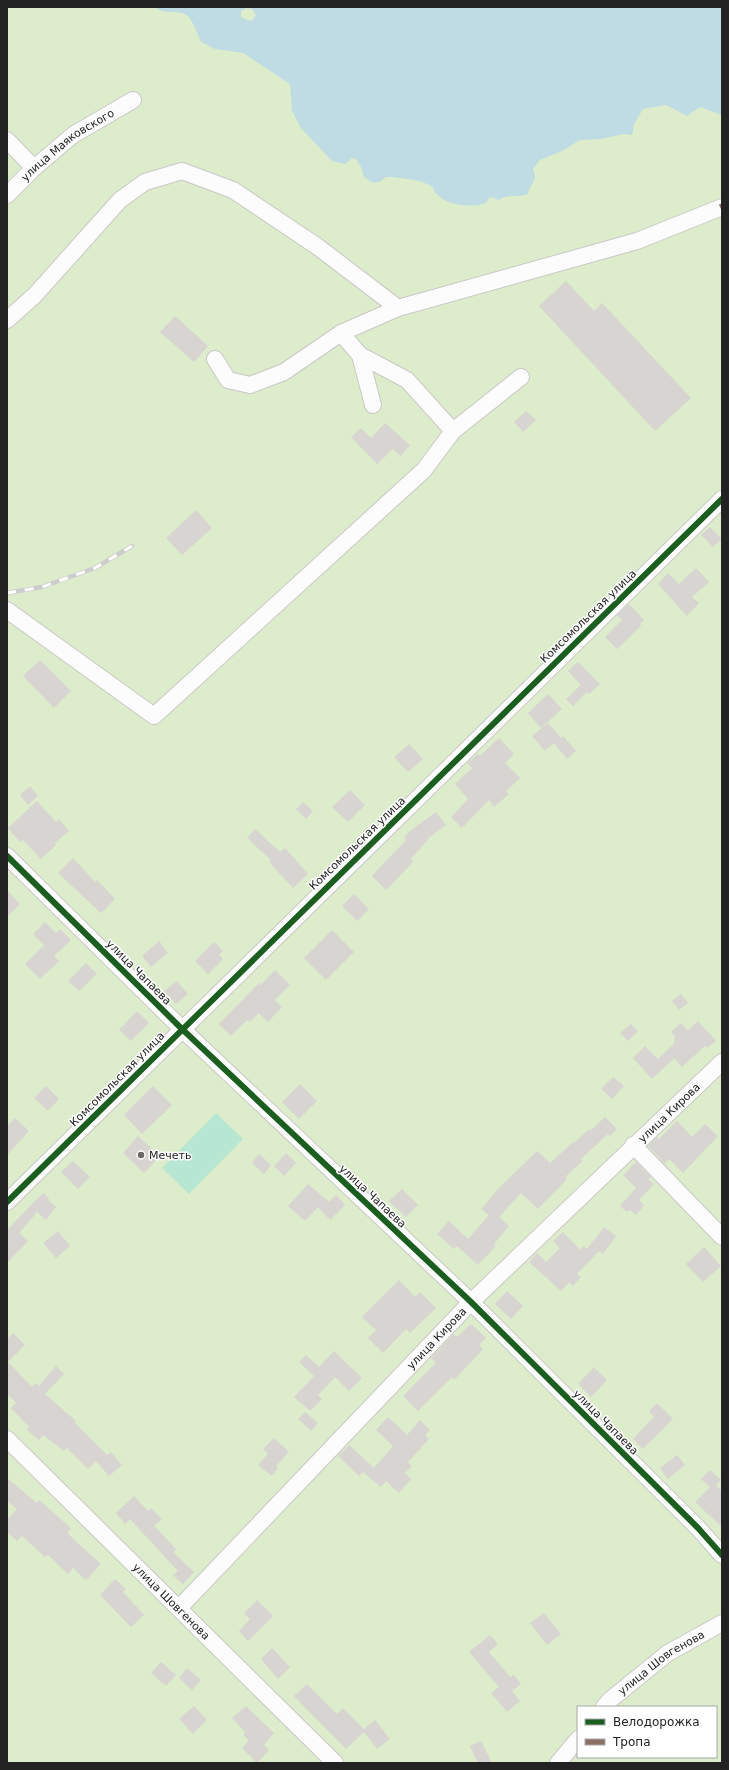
<svg xmlns="http://www.w3.org/2000/svg" width="729" height="1770" font-family="'DejaVu Sans',sans-serif">
  <style>
    .grass { fill: #ddeccb; fill-rule: evenodd }
    .pitch { fill: #b7e6d2 }
    .water { fill: #bfdbe3; fill-rule: evenodd }
    .building { fill: #d7d4d2 }
    .lines { fill: none; stroke-linecap: round; stroke-linejoin: round }
    .minor-casing { stroke: #c9c8c7; stroke-width: 18 }
    .minor { stroke: #fdfcfc; stroke-width: 16 }
    .rail-casing { stroke: #ccc; stroke-width: 4.5 }
    .rail { stroke: #fff; stroke-width: 3; stroke-dasharray: 9; stroke-linecap: butt }
    .quiet { stroke: #8d6e63; stroke-width: 5; stroke-dasharray: 10 5; stroke-linecap: butt }
    .cycleway-casing { stroke: #fff; stroke-width: 8 }
    .cycleway { stroke: #1b5e20; stroke-width: 6 }
    .poi-dot { fill: #6a6968; stroke: #fff; stroke-width: 1.5 }
    .labels { text-anchor: middle; stroke-width: 3; stroke-linejoin: round; paint-order: stroke }
    .street-label { font-size: 11px; fill: #222; stroke: #fff }
    .poi-label { font-size: 11px; fill: #222; stroke: #fff; text-anchor: start }
  </style>
  <rect width="100%" height="100%" fill="#f0eeeb"/>
  <path class="grass" d="M 7,7 L 722,7 L 722,1763 L 7,1763 ZM 578,1707 L 716,1707 L 716,1757 L 578,1757 Z"/>
  <polygon class="pitch" points="216,1113 243,1139 189,1194 162,1168"/>
  <path class="water" d="M 154,7 L 722,7 L 722,115 L 700,107 L 687,116 L 666,105 L 643,109 L 634,124 L 632,135 L 624,134 L 601,139 L 580,140 L 562,151 L 540,160 L 533,169 C 539,182 530,182 528,194 C 519,198 508,193 499,200 L 490,197 L 486,203 C 472,208 447,206 437,194 C 434,192 434,188 431,186 C 423,180 397,177 386,177 L 381,181 L 373,183 L 363,176 L 362,169 L 356,159 L 352,158 L 345,164 L 332,161 L 301,128 L 292,111 L 290,84 L 243,53 L 215,49 L 201,42 C 197,33 192,15 182,13 C 169,10 167,15 154,7 ZM 247,8 L 252,9 L 256,15 L 252,21 L 247,20 L 241,17 L 241,11 Z"/>
  <g class="building">
    <polygon points="566,281 594,311 602,303 691,398 655,431 539,306"/>
    <polygon points="175,316 208,346 194,362 160,332"/>
    <polygon points="526,411 536,420 523,432 514,422"/>
    <polygon points="385,423 410,445 401,456 393,449 377,464 351,437 361,428 371,438"/>
    <polygon points="196,510 212,528 182,555 166,538"/>
    <polygon points="710,527 722,539 713,547 701,535"/>
    <polygon points="696,568 709,582 692,597 699,603 687,616 658,584 668,573 679,584"/>
    <polygon points="629,604 644,620 640,624 641,626 617,649 605,637 622,620 617,615"/>
    <polygon points="40,660 71,691 54,708 23,676"/>
    <polygon points="578,662 600,684 589,694 587,692 573,706 566,699 581,685 568,671"/>
    <polygon points="548,694 562,709 541,728 528,713"/>
    <polygon points="548,723 561,738 563,736 576,751 567,759 554,743 555,742 545,751 532,736"/>
    <polygon points="499,738 514,754 505,763 520,778 506,791 509,794 494,807 489,800 462,828 451,817 468,799 455,784 472,768 467,763 478,754 480,756"/>
    <polygon points="409,744 423,759 408,772 394,757"/>
    <polygon points="30,786 38,796 28,805 20,795"/>
    <polygon points="350,790 365,805 348,822 332,807"/>
    <polygon points="37,801 56,822 59,819 69,831 55,843 56,845 41,859 23,840 20,842 8,828"/>
    <polygon points="303,802 313,811 306,819 296,809"/>
    <polygon points="436,812 446,825 431,836 411,859 413,862 386,890 372,876 406,840 404,838 411,830"/>
    <polygon points="255,829 280,852 285,848 308,874 293,888 269,862 271,860 247,838"/>
    <polygon points="73,858 95,882 97,880 115,899 101,913 58,873"/>
    <polygon points="7,890 20,904 7,917"/>
    <polygon points="354,894 369,909 357,921 342,906"/>
    <polygon points="45,922 56,933 60,929 71,940 54,956 59,961 40,979 25,964 44,945 33,934"/>
    <polygon points="332,930 354,952 326,980 304,958"/>
    <polygon points="159,941 168,953 151,967 142,956"/>
    <polygon points="214,942 223,951 219,955 223,959 208,974 195,961"/>
    <polygon points="86,963 97,974 79,991 68,981"/>
    <polygon points="275,970 290,985 275,1000 282,1007 268,1022 259,1013 250,1022 247,1020 231,1036 219,1024 259,983 261,985"/>
    <polygon points="177,981 188,994 176,1004 164,991"/>
    <polygon points="681,994 688,1003 679,1010 672,1001"/>
    <polygon points="137,1011 149,1023 131,1041 119,1030"/>
    <polygon points="698,1021 716,1041 707,1048 705,1046 682,1067 674,1058 652,1079 633,1058 645,1046 658,1059 674,1044 675,1036 671,1032 681,1023 688,1030"/>
    <polygon points="631,1024 638,1031 628,1041 620,1033"/>
    <polygon points="613,1077 624,1086 612,1099 601,1089"/>
    <polygon points="300,1084 317,1101 299,1119 282,1102"/>
    <polygon points="46,1086 59,1099 48,1111 34,1098"/>
    <polygon points="153,1086 172,1105 142,1134 124,1115"/>
    <polygon points="605,1117 617,1129 610,1136 608,1134 581,1159 583,1161 565,1177 567,1179 538,1209 521,1193 499,1217 509,1226 494,1244 496,1246 478,1265 457,1246 454,1249 437,1234 449,1221 468,1239 489,1215 481,1209 500,1187 537,1151 550,1163 573,1142 574,1143 589,1129 590,1131"/>
    <polygon points="15,1118 29,1131 7,1155 7,1126"/>
    <polygon points="677,1121 692,1137 705,1124 718,1136 683,1173 669,1159 665,1164 648,1146 657,1137 659,1139"/>
    <polygon points="138,1136 160,1156 144,1173 123,1153"/>
    <polygon points="286,1153 296,1163 284,1176 274,1166"/>
    <polygon points="259,1154 271,1165 264,1174 252,1163"/>
    <polygon points="73,1161 90,1177 78,1189 61,1172"/>
    <polygon points="636,1162 651,1177 648,1179 654,1184 639,1200 644,1205 636,1215 630,1210 627,1212 620,1206 636,1188 623,1175"/>
    <polygon points="308,1184 329,1202 336,1195 345,1205 330,1220 318,1207 305,1221 288,1206"/>
    <polygon points="402,1189 418,1205 406,1217 389,1201"/>
    <polygon points="43,1193 49,1198 48,1200 56,1207 46,1220 37,1212 19,1233 28,1241 7,1263 7,1230"/>
    <polygon points="604,1227 616,1236 603,1254 599,1251 577,1274 581,1277 573,1286 569,1282 561,1291 529,1262 537,1253 546,1262 560,1248 553,1241 563,1232 580,1250 583,1246 587,1249"/>
    <polygon points="58,1231 70,1246 56,1258 43,1243"/>
    <polygon points="704,1247 721,1266 703,1282 686,1264"/>
    <polygon points="399,1280 415,1297 420,1292 436,1308 410,1333 406,1329 383,1353 368,1338 376,1330 362,1317"/>
    <polygon points="507,1291 523,1306 511,1319 495,1304"/>
    <polygon points="471,1324 486,1338 479,1345 483,1349 454,1380 452,1377 418,1411 403,1396 436,1363 431,1358 454,1334 457,1337"/>
    <polygon points="13,1333 25,1345 8,1362 32,1387 36,1383 39,1386 56,1366 64,1374 45,1394 76,1421 75,1423 107,1455 111,1452 122,1465 109,1476 96,1461 88,1469 67,1448 64,1451 43,1435 39,1440 27,1430 29,1427 11,1408 16,1403 7,1394 7,1339"/>
    <polygon points="334,1351 362,1378 349,1391 335,1377 318,1395 322,1399 310,1411 294,1397 314,1376 299,1362 306,1355 319,1367"/>
    <polygon points="594,1367 607,1380 591,1397 578,1384"/>
    <polygon points="657,1403 673,1419 643,1449 633,1439 654,1417 649,1411"/>
    <polygon points="305,1412 318,1423 311,1431 298,1419"/>
    <polygon points="388,1417 407,1435 420,1420 430,1430 425,1435 429,1439 408,1462 412,1466 405,1473 411,1479 399,1493 386,1481 381,1487 363,1472 359,1476 338,1456 349,1445 374,1468 393,1446 376,1430"/>
    <polygon points="274,1438 289,1452 276,1466 278,1468 272,1476 258,1465 268,1454 263,1449"/>
    <polygon points="677,1455 685,1465 668,1479 660,1468"/>
    <polygon points="710,1470 721,1480 716,1485 722,1491 722,1527 695,1502 710,1487 701,1479"/>
    <polygon points="7,1478 37,1503 39,1500 71,1528 67,1533 101,1564 86,1580 73,1568 68,1574 48,1555 45,1557 22,1536 17,1541 7,1532 7,1519 17,1509 7,1501"/>
    <polygon points="134,1496 148,1511 151,1508 162,1519 154,1526 176,1549 173,1552 194,1572 183,1584 173,1575 178,1571 130,1519 125,1524 116,1513"/>
    <polygon points="115,1579 126,1589 123,1592 144,1615 131,1627 100,1595"/>
    <polygon points="257,1600 273,1616 248,1641 239,1631 250,1619 244,1613"/>
    <polygon points="544,1613 561,1634 547,1645 530,1623"/>
    <polygon points="490,1635 498,1644 489,1652 510,1677 514,1675 521,1684 512,1691 520,1701 507,1712 491,1693 499,1687 469,1652"/>
    <polygon points="272,1648 290,1667 278,1679 261,1659"/>
    <polygon points="161,1662 176,1675 166,1686 151,1673"/>
    <polygon points="187,1668 201,1680 192,1690 179,1678"/>
    <polygon points="307,1684 337,1714 343,1708 364,1729 375,1720 390,1739 377,1749 364,1732 346,1749 294,1696"/>
    <polygon points="194,1706 207,1720 193,1734 179,1719"/>
    <polygon points="246,1706 274,1733 264,1745 269,1750 257,1763 242,1748 249,1740 243,1735 245,1732 232,1718"/>
    <polygon points="481,1741 492,1763 478,1763 470,1746"/>
  </g>
  <g class="lines">
    <defs>
      <g id="minor">
        <polyline points="7,140 34,168"/>
        <path id="s1" d="M 7,195 L 34,168 L 73,135 L 133,100"/>
        <polyline points="7,320 35,295 120,200 145,182 182,171 233,190 318,247 398,308 637,241 722,207"/>
        <polyline points="341,333 360,355 407,380 453,431 521,377"/>
        <polyline points="360,355 373,405"/>
        <polyline points="215,359 228,380 250,385 284,372 341,333 398,308"/>
        <polyline points="7,610 154,716 424,470 453,431"/>
        <polyline points="7,856 182,1029 471,1302 698,1528 722,1555"/>
        <polyline points="633,1145 722,1237"/>
        <polyline points="7,1202 722,499"/>
        <path id="s2" d="M 7,1439 L 335,1763"/>
        <path id="s3" d="M 179,1608 L 471,1302 L 722,1062"/>
        <path id="s4" d="M 604,1707 L 610,1700 L 668,1653 L 722,1623"/>
        <polyline points="558,1763 578,1739"/>
      </g>
    </defs>
    <use href="#minor" class="minor-casing"/>
    <use href="#minor" class="minor"/>
    <defs>
      <polyline id="rail" points="7,593 42,587 95,568 132,546"/>
    </defs>
    <use href="#rail" class="rail-casing"/>
    <use href="#rail" class="rail"/>
    <polyline class="quiet" points="720,207 722,206"/>
    <defs>
      <g id="cycleway">
        <polyline points="7,856 182,1029 471,1302 698,1528 722,1555"/>
        <polyline points="7,1202 722,499"/>
      </g>
    </defs>
    <use href="#cycleway" class="cycleway-casing"/>
    <use href="#cycleway" class="cycleway"/>
  </g>
  <circle class="poi-dot" cx="141" cy="1155" r="4"/>
  <g class="labels">
    <g class="street-label">
      <text dy="4" stroke="none"><textPath href="#s1" startOffset="79">улица Маяковского</textPath></text>
      <text transform="translate(588 616) rotate(-44)" y="4">Комсомольская улица</text>
      <text transform="translate(357 843) rotate(-44)" y="4">Комсомольская улица</text>
      <text transform="translate(139 972) rotate(45)" y="4">улица Чапаева</text>
      <text transform="translate(117 1079) rotate(-45)" y="4">Комсомольская улица</text>
      <text dy="4" stroke="none"><textPath href="#s3" startOffset="697">улица Кирова</textPath></text>
      <text transform="translate(373 1196) rotate(43)" y="4">улица Чапаева</text>
      <text dy="4" stroke="none"><textPath href="#s3" startOffset="373">улица Кирова</textPath></text>
      <text transform="translate(606 1422) rotate(45)" y="4">улица Чапаева</text>
      <text dy="4" stroke="none"><textPath href="#s2" startOffset="231">улица Шовгенова</textPath></text>
      <text dy="4" stroke="none"><textPath href="#s4" startOffset="73">улица Шовгенова</textPath></text>
    </g>
    <g class="poi-label">
      <text x="149" y="1159">Мечеть</text>
    </g>
  </g>
  <rect width="729" height="1770" fill="none" stroke="#222222" stroke-width="16"/>
  <rect x="577" y="1706" width="140" height="52" fill="#ffffff" stroke="#a7a7a7"/>
  <rect x="585" y="1719" width="20" height="6" fill="#1b5e20" stroke="#a7a7a7"/>
  <text x="613" y="1726" font-size="12" fill="#222222">Велодорожка</text>
  <rect x="585" y="1739" width="20" height="6" fill="#8d6e63" stroke="#a7a7a7"/>
  <text x="613" y="1746" font-size="12" fill="#222222">Тропа</text>
</svg>
